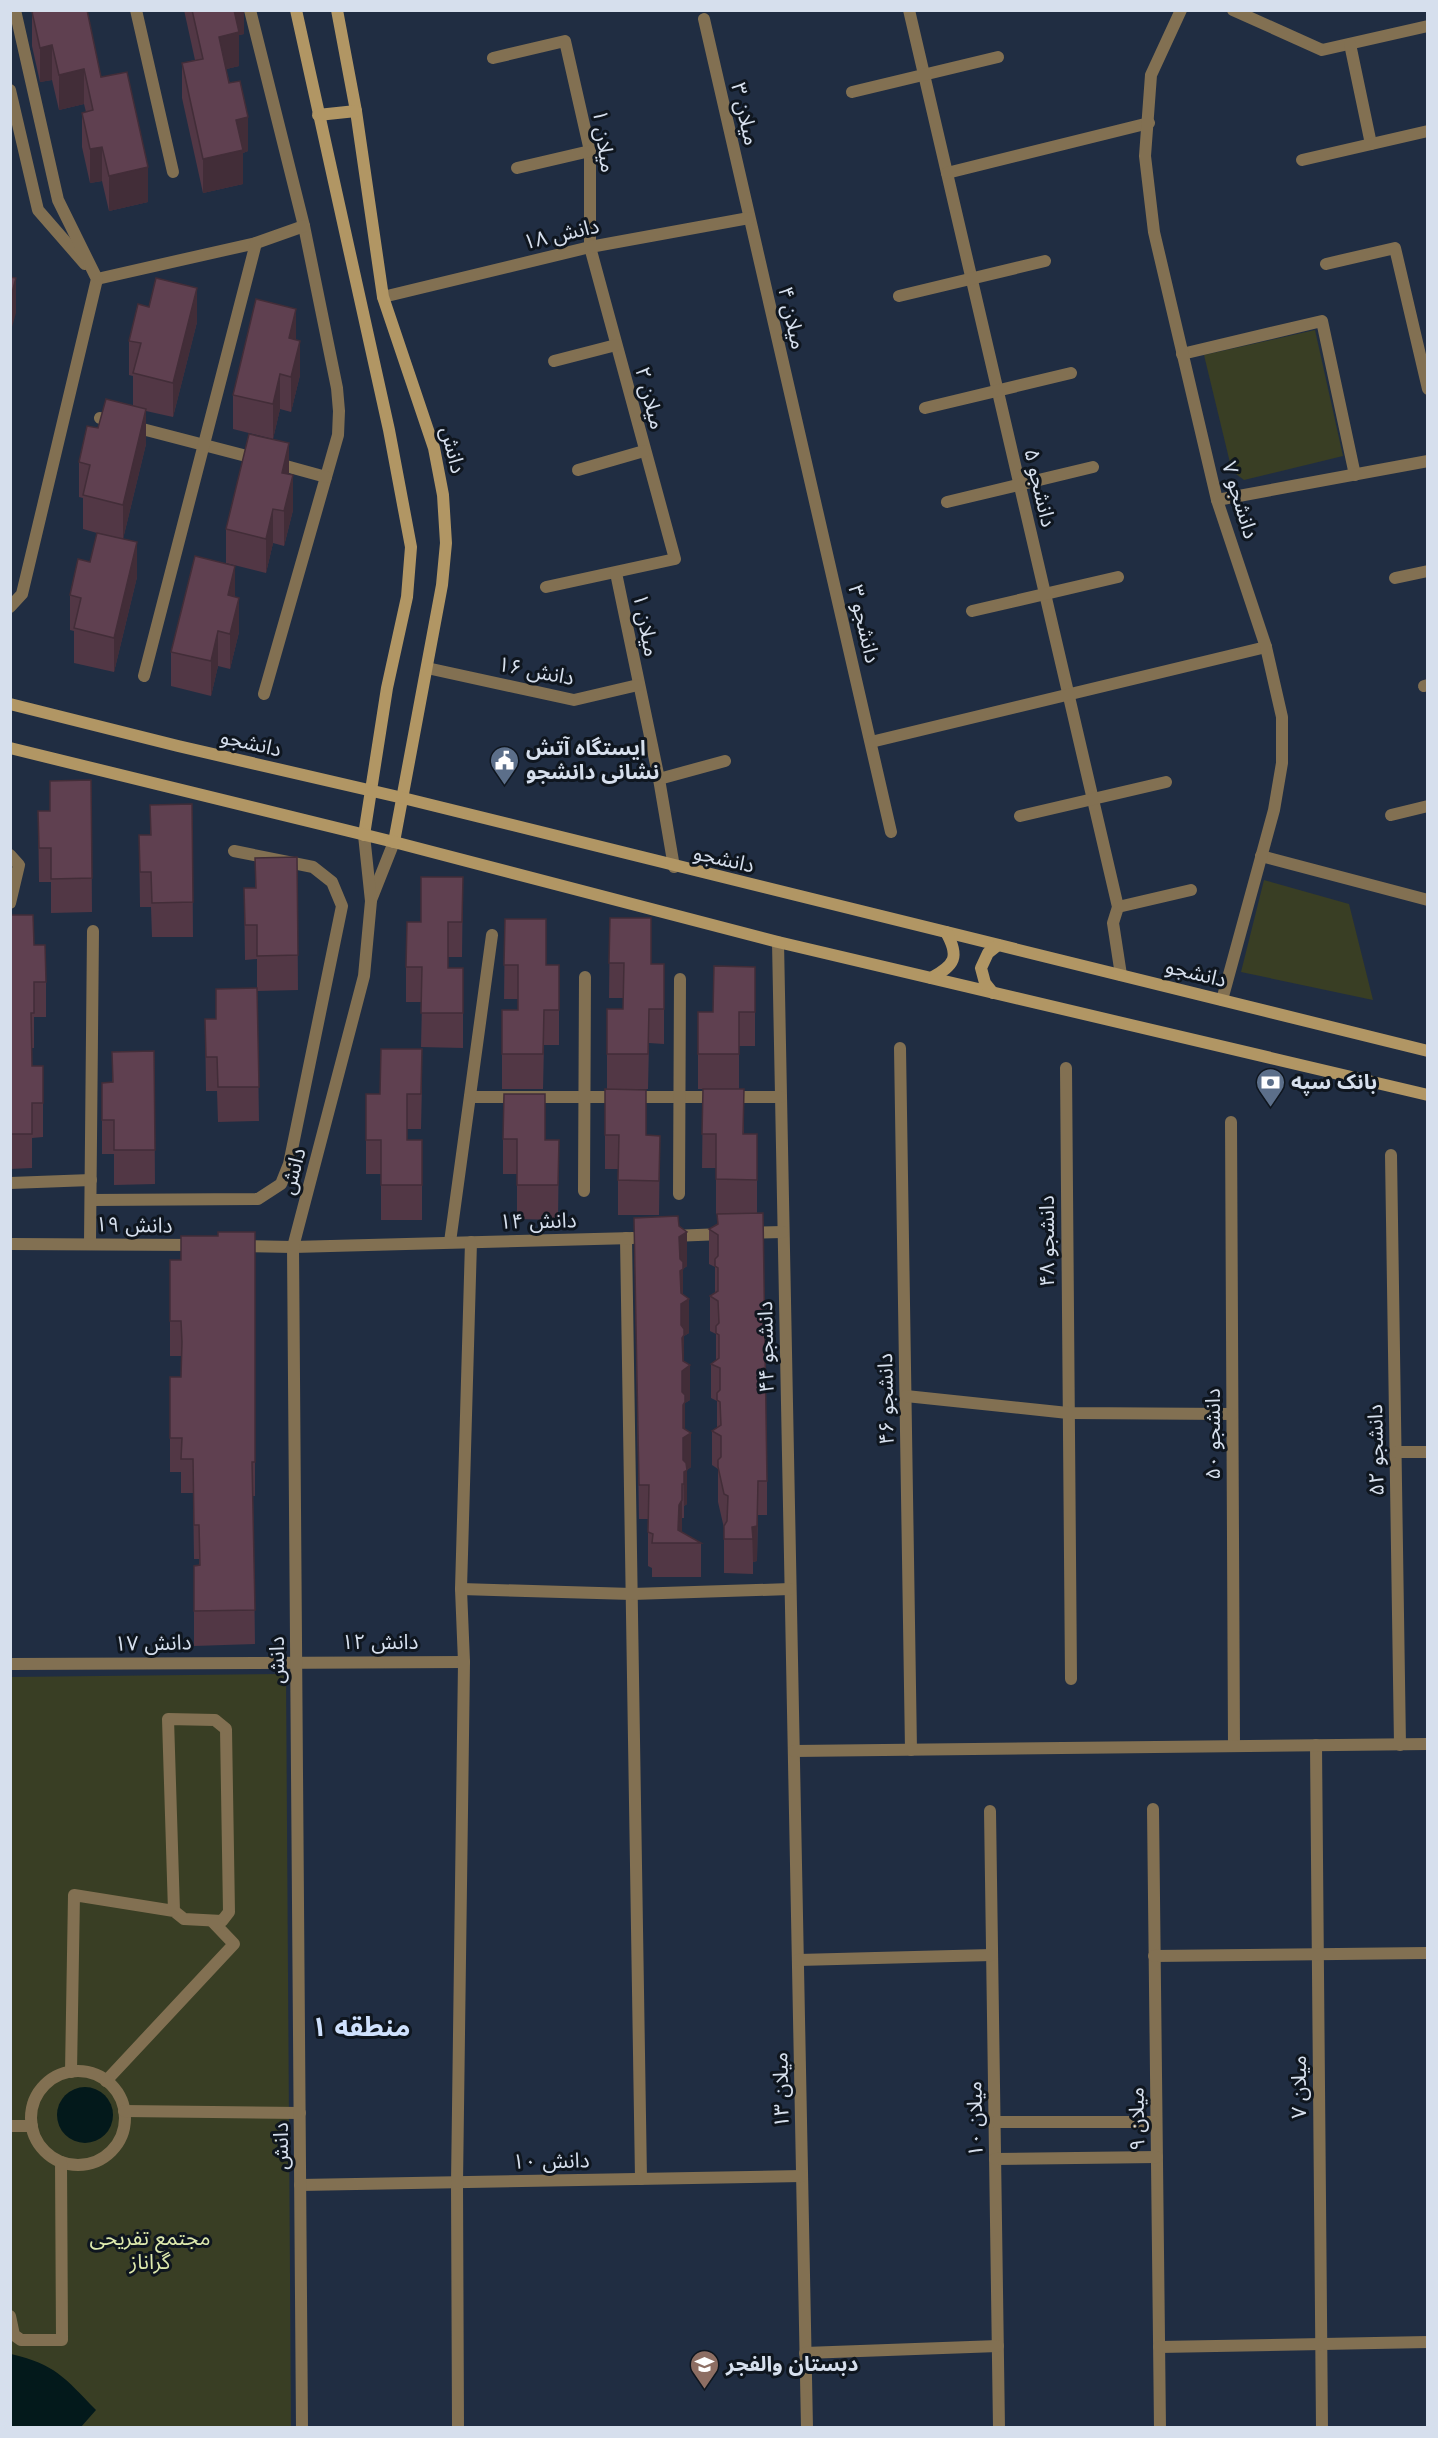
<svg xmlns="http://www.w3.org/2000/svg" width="1438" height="2438" font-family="Helvetica,'Noto Sans Arabic',sans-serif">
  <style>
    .green { fill: #393e24 }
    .water { fill: #03191b }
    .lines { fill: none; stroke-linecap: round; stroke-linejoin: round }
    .minor { stroke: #827052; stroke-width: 12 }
    .tertiary { stroke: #827052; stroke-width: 12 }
    .secondary { stroke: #b19664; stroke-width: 12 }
    .wall { fill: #523745 }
    .shaded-wall { fill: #422d38 }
    .building { fill: #5f4050; stroke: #422d38; stroke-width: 1.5 }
    .labels { text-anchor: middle; stroke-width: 6; stroke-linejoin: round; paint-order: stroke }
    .street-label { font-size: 21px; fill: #d6dfed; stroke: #0f161f }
    .poi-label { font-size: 21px; font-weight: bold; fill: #d6dfed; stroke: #0f161f; text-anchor: start }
    .park-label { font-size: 21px; fill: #deeaae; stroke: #0f161f }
    .district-label { font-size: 27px; font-weight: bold; fill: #cfe1fd; stroke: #0f161f }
  </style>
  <rect width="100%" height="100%" fill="#202d42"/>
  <g class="green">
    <polygon points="1315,330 1343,456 1244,480 1232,471 1204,355"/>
    <polygon points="1264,880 1349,904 1373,1000 1241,972"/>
    <polygon points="286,1674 291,2427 11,2427 10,1677"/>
  </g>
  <g class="water">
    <circle cx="85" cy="2115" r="28"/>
    <path d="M 11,2354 C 55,2364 65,2378 96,2410 L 81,2427 L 11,2427 Z"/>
  </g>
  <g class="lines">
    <g class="minor">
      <polyline points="136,10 173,172"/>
      <polyline points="250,10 304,226 337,388 339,411 338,435 264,694"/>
      <polyline points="909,10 1118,907 1113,923 1121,975"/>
      <polyline points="1233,10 1322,50 1428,26"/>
      <polyline points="704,19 891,832"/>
      <polyline points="1350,44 1371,144"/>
      <polyline points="493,58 565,41 590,151 590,247 675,559 546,587"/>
      <polyline points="10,90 38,210 85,264"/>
      <polyline points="852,92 998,57"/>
      <polyline points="1302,160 1428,131"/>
      <polyline points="517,168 590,151"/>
      <polyline points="947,173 1149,123"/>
      <polyline points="1326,264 1395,248 1428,389"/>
      <polyline points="97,279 256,243 304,226"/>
      <polyline points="899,296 1045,261"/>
      <polyline points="383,297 590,247 749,218"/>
      <polyline points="1182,354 1322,321 1355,475"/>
      <polyline points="554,361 616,345"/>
      <polyline points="925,408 1071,373"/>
      <polyline points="100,418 258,459"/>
      <polyline points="275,463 326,477"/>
      <polyline points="578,470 644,451"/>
      <polyline points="1217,500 1428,461"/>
      <polyline points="947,502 1093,467"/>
      <polyline points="616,573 659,779 674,867"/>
      <polyline points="1395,578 1428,571"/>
      <polyline points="10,607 22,594 97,279 58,200 15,10"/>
      <polyline points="972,611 1118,577"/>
      <polyline points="427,668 574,700 638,685"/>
      <polyline points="144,676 256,243"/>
      <polyline points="1424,686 1428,685"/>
      <polyline points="871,742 1266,647"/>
      <polyline points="659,779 725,761"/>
      <polyline points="1391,815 1428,806"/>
      <polyline points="1020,816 1166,782"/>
      <polyline points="10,855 19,865 10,903"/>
      <polyline points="1261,856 1428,900"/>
      <polyline points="1118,907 1191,890"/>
      <polyline points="778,942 807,2428"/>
      <polyline points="900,1048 911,1750"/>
      <polyline points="1066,1068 1071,1679"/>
      <polyline points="470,1097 781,1097"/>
      <polyline points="1231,1122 1234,1746"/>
      <polyline points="1391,1155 1400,1745"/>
      <polyline points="10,1183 91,1180"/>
      <polyline points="584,1191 585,977"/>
      <polyline points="679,1194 680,979"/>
      <polyline points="91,1200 258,1199 281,1184 289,1164 342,906 332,882 313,867 234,851"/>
      <polyline points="749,1233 783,1232"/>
      <polyline points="672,1236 723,1234"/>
      <polyline points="626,1238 641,2179"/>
      <polyline points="450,1242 492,935"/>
      <polyline points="90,1243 93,931"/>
      <polyline points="10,1244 195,1245"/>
      <polyline points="240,1246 293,1247 633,1238"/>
      <polyline points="906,1396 1068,1413 1232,1414"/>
      <polyline points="1396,1452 1428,1452"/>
      <polyline points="461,1589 632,1594 790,1589"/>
      <polyline points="10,1664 464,1662"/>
      <polyline points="1316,1745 1322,2428"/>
      <polyline points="794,1751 1428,1744"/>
      <polyline points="1153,1809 1160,2428"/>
      <polyline points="990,1811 999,2428"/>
      <polyline points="1154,1956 1428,1953"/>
      <polyline points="798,1960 992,1955"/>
      <circle cx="78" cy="2118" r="47"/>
      <polyline points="71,2072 74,1895 174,1911 184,1919 222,1921 229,1912 226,1729 215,1720 168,1719 174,1911"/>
      <polyline points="106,2081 234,1944 213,1922"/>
      <polyline points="124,2111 300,2113"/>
      <polyline points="994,2122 1156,2122"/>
      <polyline points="10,2126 32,2126"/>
      <polyline points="995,2159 1157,2157"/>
      <polyline points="300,2185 802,2176"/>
      <polyline points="10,2316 14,2335 21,2340 62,2340 61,2162"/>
      <polyline points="1159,2347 1428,2342"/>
      <polyline points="805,2353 998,2346"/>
      <polyline points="458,2428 457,2183 464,1662 461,1589 471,1242"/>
    </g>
    <g class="tertiary">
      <polyline points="1181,10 1151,75 1145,156 1154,232 1217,500 1266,647 1282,717 1282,763 1274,810 1222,1000"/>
      <polyline points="371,900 394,842"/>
      <polyline points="302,2428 293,1247 364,976 371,901 364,835"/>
    </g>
    <g class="secondary">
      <polyline points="296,10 389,430 411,547 407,597 387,688 364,835"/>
      <polyline points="337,10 356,111 383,297 434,448 443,495 446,543 442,585 394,842"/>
      <polyline points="318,115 356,111"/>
      <polyline points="10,704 178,746 403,798 1428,1051"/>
      <polyline points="10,748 394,842 778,942 1428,1095"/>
      <path d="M 931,978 C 955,965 960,957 946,932"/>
      <polyline points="993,993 985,983 981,968 988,953 998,945"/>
    </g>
  </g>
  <g class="wall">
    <polygon points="184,10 244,10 244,34 239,35 239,66 226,69 248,151 243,153 243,184 203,193 182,98 182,63 195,60"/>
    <polygon points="32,12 101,77 148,202 109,211 102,181 90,183 82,147 82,113 86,112 84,104 59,110 52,80 40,82 32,46"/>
    <polygon points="197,322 173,417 146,411 146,444 123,539 137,577 114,672 74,663 74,631 70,630 70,595 90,562 97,533 83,529 83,498 79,497 79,462 98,428 133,406 133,376 129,375 129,341"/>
    <polygon points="296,340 300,375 291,412 280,409 273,439 233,429 233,395"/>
    <polygon points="289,474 293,510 284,546 273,543 266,573 226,563 226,529"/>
    <polygon points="235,597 239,632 230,669 218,666 211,696 171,686 171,652"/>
    <polygon points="91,780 92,912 51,913 51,882 39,882 38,811 50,811 50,781"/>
    <polygon points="192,804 193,937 152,937 151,907 140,907 139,835 150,835 150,805"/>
    <polygon points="297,857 298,990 257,991 259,1121 218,1122 217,1091 206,1091 205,1019 216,1019 216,989 257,988 257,959 245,960 244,888 255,888 255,858"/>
    <polygon points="463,877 462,957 448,957 448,968 463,968 463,1048 421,1047 422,1002 406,1002 406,967 421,922"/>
    <polygon points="10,915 34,945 46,982 46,1017 34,1017 34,1048 31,1048 32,1066 43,1066 43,1137 32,1138 32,1168 10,1169"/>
    <polygon points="610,918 651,964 664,964 664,1044 649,1043 648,1089 607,1089 607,1009 623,1009 623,998 609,998"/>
    <polygon points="505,919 546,965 559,965 559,1045 544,1045 543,1089 502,1089 502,1010 518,1010 518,999 504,999"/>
    <polygon points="755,1001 755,1046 739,1046 739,1089 744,1089 744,1134 757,1134 757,1213 767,1481 767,1515 758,1515 757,1561 753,1562 753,1574 724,1573 724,1528 718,1502 718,1469 712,1465 712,1431 717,1428 717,1401 711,1398 711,1364 716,1360 716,1334 710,1331 710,1296 715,1293 715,1267 709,1264 709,1229 717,1224 722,1214 716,1214 716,1168 702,1168 703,1089 698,1089 698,1012 713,1012"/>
    <polygon points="154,1051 155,1184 114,1185 114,1154 102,1154 102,1083 112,1082 112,1052"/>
    <polygon points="422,1084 421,1129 407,1129 407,1140 422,1175 422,1220 381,1220 381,1174 366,1174 366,1094 380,1094"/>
    <polygon points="605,1089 646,1135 660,1136 659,1215 618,1215 618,1169 605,1169"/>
    <polygon points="503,1139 559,1140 558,1220 517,1219 517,1174 503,1174"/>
    <polygon points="634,1218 679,1226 687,1266 683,1269 683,1295 689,1333 684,1336 684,1362 690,1400 685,1403 685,1429 691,1467 687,1470 687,1504 684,1506 684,1518 682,1518 682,1532 701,1543 701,1577 652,1577 652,1568 648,1566 648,1519 639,1519"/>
    <polygon points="255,1232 255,1496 253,1496 255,1644 194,1646 194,1566 199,1565 199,1559 194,1559 193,1493 181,1493 181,1472 170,1472 170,1377 181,1377 181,1356 170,1356 170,1260 181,1260 218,1236"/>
  </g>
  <g class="shaded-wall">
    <polygon points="232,10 244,10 244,34 239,35 239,66 219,71 219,37"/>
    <polygon points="52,45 52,80 40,82 40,48"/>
    <polygon points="84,69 84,104 59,110 59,75"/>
    <polygon points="248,117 248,151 243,153 243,184 203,193 203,159 236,120"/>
    <polygon points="102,147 102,181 90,183 90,149"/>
    <polygon points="148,167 148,202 109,211 109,176"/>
    <polygon points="12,246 12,281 10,286 10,252"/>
    <polygon points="16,278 16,313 10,334 10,300"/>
    <polygon points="197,288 197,322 173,417 173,383"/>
    <polygon points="296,309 296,343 289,338"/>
    <polygon points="300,341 300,375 291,412 291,377"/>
    <polygon points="280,374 280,409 273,439 273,404"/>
    <polygon points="11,392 11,427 10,428 10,394"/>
    <polygon points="146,409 146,444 123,539 123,505"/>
    <polygon points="289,443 289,478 282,473"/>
    <polygon points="293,475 293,510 284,546 284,511"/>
    <polygon points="273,509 273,543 266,573 266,539"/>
    <polygon points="137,542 137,577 114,672 114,638"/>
    <polygon points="235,566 235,600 228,595"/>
    <polygon points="239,598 239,632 230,669 230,634"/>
    <polygon points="218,631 218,666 211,696 211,661"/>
    <polygon points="687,1232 687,1266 683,1269 683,1302 689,1299 689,1333 684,1336 684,1369 690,1365 690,1400 685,1403 685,1436 691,1433 691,1467 687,1470 687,1504 684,1506 682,1405 679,1237"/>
    <polygon points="758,1481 757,1561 753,1562 752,1527"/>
    <polygon points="682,1500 682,1534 678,1543 679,1505"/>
  </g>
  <g class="building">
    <polygon points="36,10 87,10 101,77 127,72 148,167 109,176 102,147 90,149 82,113 93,110 84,69 59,75 52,45 40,48 32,12"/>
    <polygon points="192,10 234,10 239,32 219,37 229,83 240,81 248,117 236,120 243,150 203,159 182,63 203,59"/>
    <polygon points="10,277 16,278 10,300"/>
    <polygon points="156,278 197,288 173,383 133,373 141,343 129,341 138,304 149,307"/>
    <polygon points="256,299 296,309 289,338 300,341 291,377 280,374 273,404 233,395"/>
    <polygon points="106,399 146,409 123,505 83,495 90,465 79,462 87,426 98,428"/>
    <polygon points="249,434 289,443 282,473 293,475 284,511 273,509 266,539 226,529"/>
    <polygon points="97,533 137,542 114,638 74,628 81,598 70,595 78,559 90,562"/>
    <polygon points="195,556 235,566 228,595 239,598 230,634 218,631 211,661 171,652"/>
    <polygon points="91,780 92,878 51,879 51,848 39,848 38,811 50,811 50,781"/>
    <polygon points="192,804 193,902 152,903 151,872 140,872 139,835 151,835 150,805"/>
    <polygon points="297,857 298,955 257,956 257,925 245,925 244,888 256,888 255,858"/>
    <polygon points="421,877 463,877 462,922 448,922 448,968 463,968 463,1013 421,1013 422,967 406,967 407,922 421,922"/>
    <polygon points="10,915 33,915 34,945 45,945 46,982 34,982 34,1013 31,1013 32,1066 43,1066 43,1103 32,1103 32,1134 10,1134"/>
    <polygon points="610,918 651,918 651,964 664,964 664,1009 649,1009 648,1054 607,1054 607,1009 623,1009 624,963 609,963"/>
    <polygon points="505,919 546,919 546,965 559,965 559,1010 544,1010 543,1054 502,1054 502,1010 518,1010 518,965 504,965"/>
    <polygon points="714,966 755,967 755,1012 739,1012 739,1054 698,1054 698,1012 713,1012"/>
    <polygon points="257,988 259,1087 218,1087 217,1057 206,1057 205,1019 216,1019 216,989"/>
    <polygon points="381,1049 422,1049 421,1094 407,1094 407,1140 422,1140 422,1185 381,1185 381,1140 366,1140 366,1094 380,1094"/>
    <polygon points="154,1051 155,1150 114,1150 114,1120 102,1120 102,1083 113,1082 112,1052"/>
    <polygon points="605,1089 646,1090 646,1135 660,1136 659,1181 618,1180 619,1135 605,1135"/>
    <polygon points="703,1089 744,1089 743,1134 757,1134 757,1180 716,1179 716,1134 702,1134"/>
    <polygon points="504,1094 545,1094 545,1140 559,1140 558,1185 517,1185 517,1139 503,1139"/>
    <polygon points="763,1213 767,1481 758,1481 757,1526 752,1527 753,1539 724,1539 724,1526 727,1521 728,1496 724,1494 718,1467 718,1460 721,1457 721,1436 712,1431 721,1425 720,1402 717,1400 717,1393 720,1390 720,1368 711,1364 719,1358 719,1335 716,1333 716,1326 719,1323 718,1301 710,1296 718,1291 718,1268 715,1266 715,1259 718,1256 718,1235 709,1229 718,1224 717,1214"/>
    <polygon points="678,1216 679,1226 687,1232 679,1237 680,1259 683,1262 683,1269 680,1271 681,1293 689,1299 681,1304 681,1325 684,1329 684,1335 682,1338 683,1361 690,1365 682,1371 682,1392 685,1395 685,1402 683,1405 683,1428 691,1433 683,1438 683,1460 686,1463 687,1470 684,1472 684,1484 682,1484 682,1500 679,1505 678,1530 701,1543 652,1543 653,1534 648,1532 649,1485 639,1485 634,1218"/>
    <polygon points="218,1232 255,1232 255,1462 252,1462 255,1610 194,1611 194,1566 200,1565 199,1525 194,1525 193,1459 181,1459 182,1438 170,1438 170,1377 181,1377 182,1342 181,1321 170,1321 170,1260 181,1260 181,1236 218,1236"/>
  </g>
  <defs>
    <symbol id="civic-pin" viewBox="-11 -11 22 30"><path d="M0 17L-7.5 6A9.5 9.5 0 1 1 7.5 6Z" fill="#5c6f8a" stroke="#0f161f"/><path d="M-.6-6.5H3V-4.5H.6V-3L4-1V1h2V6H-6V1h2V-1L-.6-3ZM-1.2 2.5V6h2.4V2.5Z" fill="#fff"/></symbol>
    <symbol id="bank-pin" viewBox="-11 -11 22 30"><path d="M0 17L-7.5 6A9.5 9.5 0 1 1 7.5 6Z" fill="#5c6f8a" stroke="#0f161f"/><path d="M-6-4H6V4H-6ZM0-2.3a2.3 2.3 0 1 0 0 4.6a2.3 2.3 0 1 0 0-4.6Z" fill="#fff"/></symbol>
    <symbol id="school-pin" viewBox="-11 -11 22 30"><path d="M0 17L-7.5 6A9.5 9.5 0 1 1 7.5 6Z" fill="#8d6e63" stroke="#0f161f"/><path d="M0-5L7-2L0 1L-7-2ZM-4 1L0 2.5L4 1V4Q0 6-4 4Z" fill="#fff"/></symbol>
  </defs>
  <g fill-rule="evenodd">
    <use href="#civic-pin" x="488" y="744" width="33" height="45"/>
    <use href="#bank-pin" x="1254" y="1066" width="33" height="45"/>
    <use href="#school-pin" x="688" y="2348" width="33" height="45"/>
  </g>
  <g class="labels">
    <g class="street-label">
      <text transform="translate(745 114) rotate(77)" y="7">میلان ۳</text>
      <text transform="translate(604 141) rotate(82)" y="7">میلان ۱</text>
      <text transform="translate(561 234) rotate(-13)" y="7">دانش ۱۸</text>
      <text transform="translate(792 318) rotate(77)" y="7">میلان ۴</text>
      <text transform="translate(650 398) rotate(75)" y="7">میلان ۲</text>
      <text transform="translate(453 450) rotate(76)" y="7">دانش</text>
      <text transform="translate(1040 488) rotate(77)" y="7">دانشجو ۵</text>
      <text transform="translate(1240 500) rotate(73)" y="7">دانشجو ۷</text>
      <text transform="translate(864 624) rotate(77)" y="7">دانشجو ۳</text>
      <text transform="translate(646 625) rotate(79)" y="7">میلان ۱</text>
      <text transform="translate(536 671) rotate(11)" y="7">دانش ۱۶</text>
      <text transform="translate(251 743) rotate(13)" y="7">دانشجو</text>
      <text transform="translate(724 859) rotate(13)" y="7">دانشجو</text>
      <text transform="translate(1196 973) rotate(14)" y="7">دانشجو</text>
      <text transform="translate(293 1171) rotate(-75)" y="7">دانش</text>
      <text transform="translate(538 1221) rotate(-1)" y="7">دانش ۱۴</text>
      <text transform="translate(134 1225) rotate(1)" y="7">دانش ۱۹</text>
      <text transform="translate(1047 1241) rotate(-90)" y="7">دانشجو ۴۸</text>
      <text transform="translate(766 1347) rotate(-91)" y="7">دانشجو ۴۴</text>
      <text transform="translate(886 1399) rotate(-91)" y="7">دانشجو ۴۶</text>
      <text transform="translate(1213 1434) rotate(-90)" y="7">دانشجو ۵۰</text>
      <text transform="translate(1376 1450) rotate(-91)" y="7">دانشجو ۵۲</text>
      <text x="380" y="1649">دانش ۱۲</text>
      <text transform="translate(153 1643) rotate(-1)" y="7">دانش ۱۷</text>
      <text transform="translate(277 1660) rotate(-90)" y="7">دانش</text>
      <text transform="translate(1299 2087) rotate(-90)" y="7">میلان ۷</text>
      <text transform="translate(781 2090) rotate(-91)" y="7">میلان ۱۳</text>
      <text transform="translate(975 2119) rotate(-91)" y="7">میلان ۱۰</text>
      <text transform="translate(1137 2119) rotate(-91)" y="7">میلان ۹</text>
      <text transform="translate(281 2146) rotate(-90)" y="7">دانش</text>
      <text transform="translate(551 2161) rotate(-1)" y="7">دانش ۱۰</text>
    </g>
    <g class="poi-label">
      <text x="526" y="755">ایستگاه آتش<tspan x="526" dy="24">نشانی دانشجو</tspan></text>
      <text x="1291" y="1089">بانک سپه</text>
      <text x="726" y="2371">دبستان والفجر</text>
    </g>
    <g class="park-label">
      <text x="150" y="2245">مجتمع تفریحی<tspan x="150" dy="24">گراناز</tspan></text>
    </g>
    <g class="district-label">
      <text x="361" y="2036">منطقه ۱</text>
    </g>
  </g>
  <rect width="1438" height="2438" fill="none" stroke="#d6dfed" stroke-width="24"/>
</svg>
